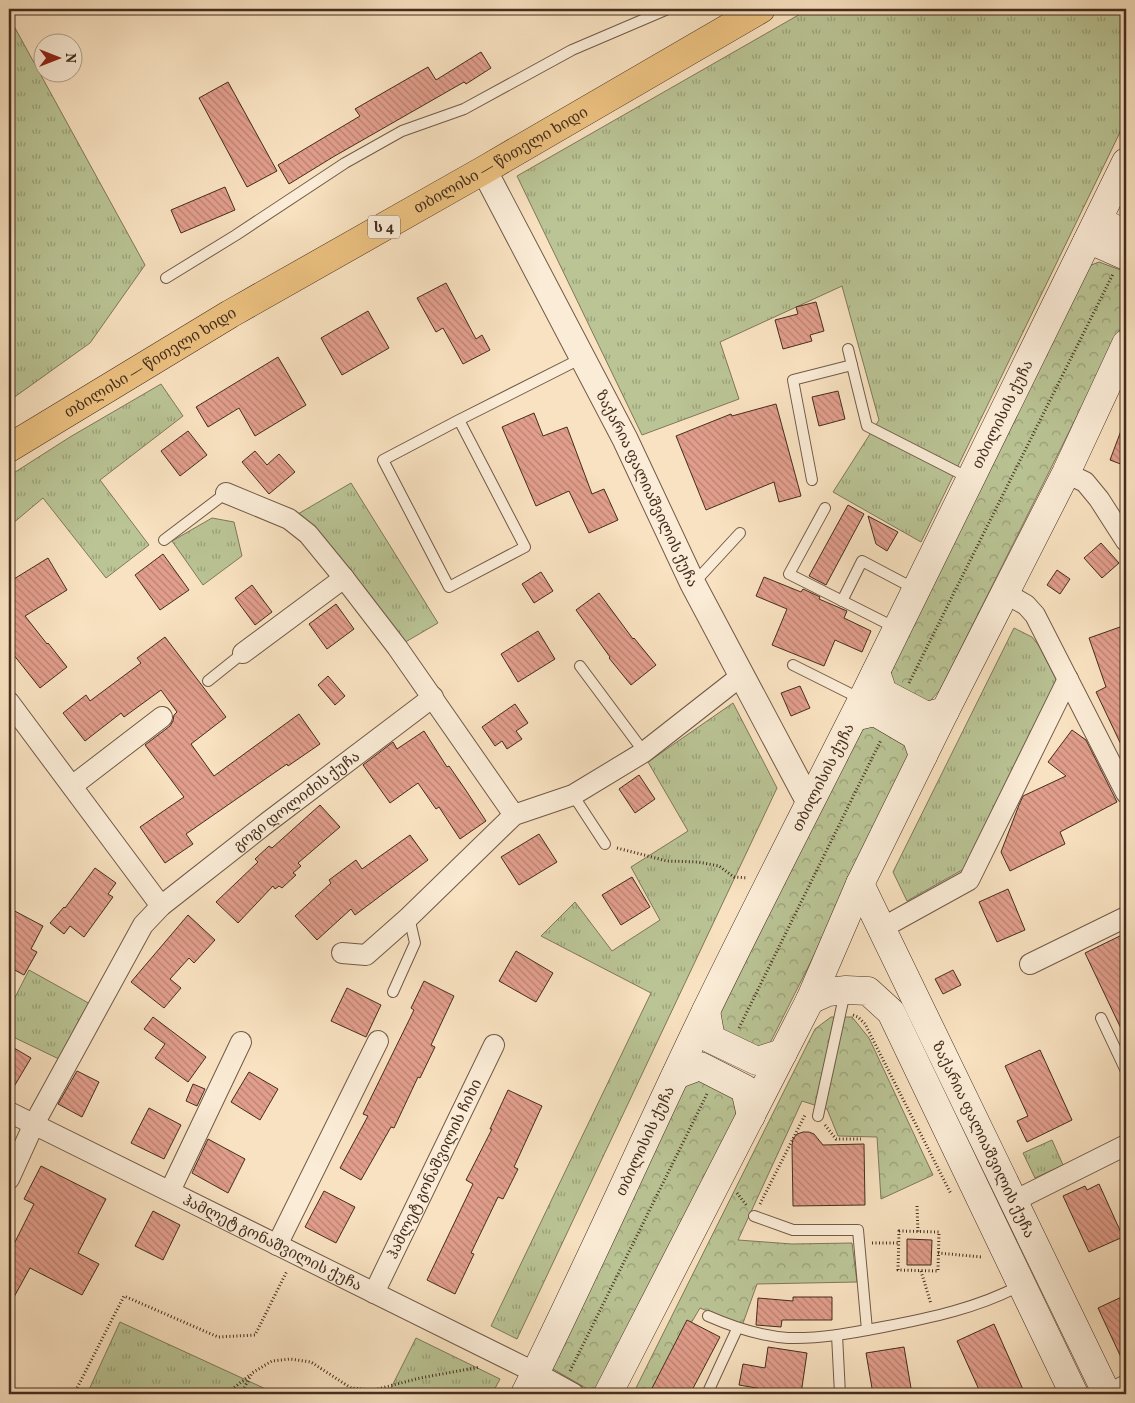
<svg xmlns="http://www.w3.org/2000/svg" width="1135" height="1403" font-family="Vollkorn,'Noto Serif Georgian',serif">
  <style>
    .grass { fill: url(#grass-tufts); stroke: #7f785a }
    .forest { fill: url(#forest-crowns); stroke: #7f785a }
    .building { fill: url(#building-back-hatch); stroke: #442d1e }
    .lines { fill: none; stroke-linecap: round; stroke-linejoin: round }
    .service-casing { stroke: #715a47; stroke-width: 12 }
    .minor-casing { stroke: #715a47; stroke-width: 22 }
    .tertiary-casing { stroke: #715a47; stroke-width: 27 }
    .secondary-casing { stroke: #442d1e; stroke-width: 29 }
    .trunk-casing { stroke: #442d1e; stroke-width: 29 }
    .path { stroke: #442d1e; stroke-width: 3; stroke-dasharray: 1 2.5; stroke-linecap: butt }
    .service { stroke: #fbecd7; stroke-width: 10 }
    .minor { stroke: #fbecd7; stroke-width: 20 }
    .tertiary { stroke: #fbecd7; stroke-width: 25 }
    .secondary { stroke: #fbecd7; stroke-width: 28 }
    .trunk { stroke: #ecc180; stroke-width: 28 }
    .labels { text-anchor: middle; stroke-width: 4.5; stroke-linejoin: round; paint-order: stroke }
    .shield { fill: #fbecd7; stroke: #7b6656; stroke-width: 1 }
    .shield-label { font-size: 14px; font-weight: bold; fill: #442d1e }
    .street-label { font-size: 15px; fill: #442d1e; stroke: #fbecd7 }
  </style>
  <defs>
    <pattern id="grass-tufts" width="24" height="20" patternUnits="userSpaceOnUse" patternTransform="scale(1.25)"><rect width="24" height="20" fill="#bac495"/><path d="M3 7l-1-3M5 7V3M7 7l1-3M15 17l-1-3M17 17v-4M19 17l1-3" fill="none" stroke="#99a079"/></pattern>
    <pattern id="forest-crowns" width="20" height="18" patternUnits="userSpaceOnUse" patternTransform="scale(1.25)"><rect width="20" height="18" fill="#bac495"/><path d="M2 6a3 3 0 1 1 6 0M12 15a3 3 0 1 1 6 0" fill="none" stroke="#99a079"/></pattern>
    <pattern id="building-back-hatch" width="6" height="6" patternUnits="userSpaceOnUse" patternTransform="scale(1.25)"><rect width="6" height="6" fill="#e29e8c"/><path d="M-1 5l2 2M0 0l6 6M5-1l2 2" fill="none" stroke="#b98172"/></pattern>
  </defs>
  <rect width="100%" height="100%" fill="#f9e2c1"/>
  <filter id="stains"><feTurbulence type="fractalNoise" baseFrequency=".004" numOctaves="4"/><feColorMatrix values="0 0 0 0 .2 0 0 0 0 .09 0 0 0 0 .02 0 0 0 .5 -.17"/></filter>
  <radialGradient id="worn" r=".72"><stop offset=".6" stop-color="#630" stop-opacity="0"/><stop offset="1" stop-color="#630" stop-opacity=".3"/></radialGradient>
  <g class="grass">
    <polygon points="809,9 1126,9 1126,120 921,542 833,492 879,420 842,286 720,342 739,399 642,435 517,176"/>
    <polygon points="9,17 145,265 90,343 9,401"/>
    <polygon points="161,384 183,416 100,480 149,545 106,578 43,498 12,524 9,519 9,476 70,437"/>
    <polygon points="351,483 438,623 402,644 298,514"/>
    <polygon points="212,518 234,522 242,556 203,585 172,541"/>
    <polygon points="1014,628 1032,637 1039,646 1060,687 971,865 907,901 893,872"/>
    <polygon points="733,703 777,788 517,1339 491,1326 651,993 541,936 575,902 612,951 660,920 631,867 688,831 648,762"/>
    <polygon points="29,970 92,1005 61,1060 9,1035 9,1009"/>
    <polygon points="1052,1140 1063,1165 1035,1178 1023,1153"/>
    <polygon points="120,1322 268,1390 266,1394 87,1394"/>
    <polygon points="416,1338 500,1379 492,1394 388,1394"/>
  </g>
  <g class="forest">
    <polygon points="1099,262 1126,272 1126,318 940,690 930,701 916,702 888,684 885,673 1086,267"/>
    <polygon points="873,722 912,743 913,758 770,1043 756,1049 719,1031 719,1012 856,728"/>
    <polygon points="831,1017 852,1017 869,1038 933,1175 881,1199 877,1137 838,1136 827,1109 802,1101 738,1240 792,1244 852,1243 857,1282 757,1284 742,1326 700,1308 649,1394 633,1394 815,1029"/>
    <polygon points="697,1077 729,1085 740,1112 596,1394 548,1366 685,1084"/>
  </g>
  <g class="building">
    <polygon points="481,52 491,68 466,84 464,82 333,157 289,184 278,165 360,116 355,109 428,67 436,80"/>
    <polygon points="228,82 277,171 247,187 199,98"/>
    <polygon points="225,187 235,210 181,233 171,210"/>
    <polygon points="446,283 476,339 482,335 490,350 463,364 443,328 436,332 417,298"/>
    <polygon points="816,302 824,331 810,335 812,341 783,349 775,320 798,314 796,307"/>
    <polygon points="368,311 389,348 342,375 321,338"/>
    <polygon points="278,357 306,405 255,436 239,408 208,427 196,407"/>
    <polygon points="838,391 845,419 819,426 812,397"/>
    <polygon points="776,404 801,496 779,502 774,482 706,510 676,436 731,414 732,416"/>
    <polygon points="534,413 543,436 567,427 592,494 604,489 618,520 589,533 569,491 536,506 502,427"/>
    <polygon points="1125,420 1126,420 1126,466 1110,460"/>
    <polygon points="188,431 207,455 180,476 161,451"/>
    <polygon points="255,451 267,465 279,454 295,472 269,494 242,462"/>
    <polygon points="848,505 864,514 826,585 809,576"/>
    <polygon points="868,516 898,532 887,551 876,544"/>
    <polygon points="1101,543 1119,563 1102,578 1084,558"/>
    <polygon points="163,554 189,590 160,610 135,575"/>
    <polygon points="48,558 67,590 25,616 47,644 48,643 67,667 40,688 9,649 9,582"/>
    <polygon points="1057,570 1070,579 1060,594 1047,585"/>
    <polygon points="541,572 553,591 534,603 522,584"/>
    <polygon points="764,577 801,592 803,589 820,597 819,599 847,611 844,618 871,631 862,652 835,640 824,666 772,645 787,609 756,596"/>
    <polygon points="252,585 272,612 255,625 235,598"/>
    <polygon points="599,593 633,639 634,638 656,665 631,685 609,658 610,657 576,610"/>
    <polygon points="336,604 354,629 327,649 309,624"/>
    <polygon points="1120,627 1126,645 1126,755 1096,692 1106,687 1089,638"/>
    <polygon points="538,631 555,659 518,682 501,654"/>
    <polygon points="165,637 226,717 191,744 214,776 299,714 320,744 288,766 287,764 186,834 193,844 165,863 140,827 184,797 145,745 170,726 173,721 174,715 177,712 161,690 124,717 121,713 85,741 63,713 86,695 90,701 141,663 137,658"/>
    <polygon points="328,676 345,696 335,705 318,685"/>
    <polygon points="800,686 810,708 791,716 781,693"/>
    <polygon points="515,704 528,723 516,731 522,739 507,749 502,741 495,746 482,727"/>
    <polygon points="1072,730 1086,740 1117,802 1060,832 1065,844 1010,871 1001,852 1019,805 1023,796 1066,776 1048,762"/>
    <polygon points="424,731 447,767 449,766 465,789 486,821 460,839 439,807 436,809 418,783 390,803 363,765 393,742 397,749"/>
    <polygon points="639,775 655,799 635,813 619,789"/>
    <polygon points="320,805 340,827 298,863 301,866 293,873 296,875 282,888 279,886 275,889 273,886 238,923 216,902 258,862 255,859 269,846 272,848"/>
    <polygon points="539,834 557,862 519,885 501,857"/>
    <polygon points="410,835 428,860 355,915 351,909 317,940 295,916 331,883 329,880 356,860 362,869"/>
    <polygon points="95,868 116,883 108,894 113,897 84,937 70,926 64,934 50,923 64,907 65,908"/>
    <polygon points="632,877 650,907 621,925 602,895"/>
    <polygon points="1008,889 1025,930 997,942 979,902"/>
    <polygon points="9,908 43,926 31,949 37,952 24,975 9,967"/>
    <polygon points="188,915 215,940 194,963 189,958 170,979 181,988 164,1008 131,982"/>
    <polygon points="1126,933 1126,1039 1085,953"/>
    <polygon points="516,951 553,973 536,1002 499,981"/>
    <polygon points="953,970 961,985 943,994 935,979"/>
    <polygon points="424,981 454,996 431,1045 435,1047 420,1078 418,1077 394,1128 391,1127 361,1180 340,1168 368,1116 363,1114 414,1010 411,1008"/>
    <polygon points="347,988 381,1005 366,1037 331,1021"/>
    <polygon points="153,1017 206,1057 188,1082 155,1058 165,1044 144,1029"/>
    <polygon points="9,1045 31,1058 9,1095"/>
    <polygon points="1040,1050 1072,1120 1027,1142 1017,1121 1028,1116 1005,1066"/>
    <polygon points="77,1071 99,1082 82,1117 58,1104"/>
    <polygon points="249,1072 278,1089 260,1120 231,1102"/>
    <polygon points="193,1084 205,1089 197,1106 186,1101"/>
    <polygon points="508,1090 542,1106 514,1167 518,1169 503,1199 498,1197 471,1253 474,1254 455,1294 427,1280 473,1184 466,1180 492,1129 490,1129"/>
    <polygon points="149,1108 181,1125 164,1159 131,1143"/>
    <polygon points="803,1132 809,1132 814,1134 823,1145 864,1144 865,1205 793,1206 792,1145 793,1139 797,1134"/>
    <polygon points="208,1139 245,1159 228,1193 192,1173"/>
    <polygon points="41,1166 106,1199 78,1253 99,1264 82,1295 30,1268 9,1306 9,1254 34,1204 24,1199"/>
    <polygon points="1099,1184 1123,1237 1089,1252 1063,1196 1085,1186 1087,1190"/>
    <polygon points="324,1191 355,1207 336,1243 305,1227"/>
    <polygon points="153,1211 180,1225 163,1260 135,1246"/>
    <polygon points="907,1239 932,1240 931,1265 907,1265"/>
    <polygon points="1126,1295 1126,1368 1098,1308"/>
    <polygon points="793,1297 832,1297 832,1320 782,1320 781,1327 756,1325 758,1298 793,1301"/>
    <polygon points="687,1320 720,1337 690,1394 649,1394"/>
    <polygon points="994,1324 1025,1394 981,1394 957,1341"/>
    <polygon points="768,1347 807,1353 801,1394 761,1394 762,1389 739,1385 743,1364 765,1368"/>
    <polygon points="904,1347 912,1394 873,1394 866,1353"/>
  </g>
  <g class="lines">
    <defs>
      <g id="service">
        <polyline points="166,278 236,235 345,163 402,131 464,109 572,50 668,9"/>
        <polyline points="848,349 867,426 969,478"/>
        <polyline points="459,420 383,460 449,587 525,547 459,420 582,358"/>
        <polyline points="812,480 793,380 852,365"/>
        <polyline points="825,508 789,574 896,628"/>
        <polyline points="164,540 226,493"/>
        <polyline points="693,584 740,533"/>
        <polyline points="842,601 862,561 915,589"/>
        <polyline points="793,665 861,699"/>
        <polyline points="580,666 644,752"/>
        <polyline points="208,681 243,653"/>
        <polyline points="573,795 605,844"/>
        <polyline points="393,992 415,943 409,917"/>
        <polyline points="1101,1018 1126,1071"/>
        <polyline points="818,1116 845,992"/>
        <polyline points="754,1216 793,1230 858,1230 867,1330"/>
        <path d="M 708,1316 C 733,1327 760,1336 788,1338 C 820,1339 852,1333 883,1327 C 930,1318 978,1308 1021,1285"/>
        <polyline points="837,1335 840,1394"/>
        <polyline points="707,1394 737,1329"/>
      </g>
      <g id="minor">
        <polyline points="1066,473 1085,482 1099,499 1126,541"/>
        <polyline points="226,493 289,519 308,534 344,578 397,647 514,815"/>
        <polyline points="1005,593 1026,605 1035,615 1126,793"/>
        <polyline points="243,653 344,578"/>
        <polyline points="9,702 161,906"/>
        <polyline points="72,786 162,717"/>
        <polyline points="882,928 969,880 1068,679"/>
        <polyline points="342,953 366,955 409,917 514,815 573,795 644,752 741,676"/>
        <polyline points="1030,964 1126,917"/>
        <path id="s1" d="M 9,1112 L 536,1373 L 574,1394"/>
        <path id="s2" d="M 9,1179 L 34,1124 L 143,925 L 161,906 L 268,822 L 433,697"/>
        <polyline points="170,1191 241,1042"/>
        <polyline points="1014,1201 1126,1145"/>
        <polyline points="277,1245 378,1041"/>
        <path id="s3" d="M 374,1293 L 494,1045"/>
      </g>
      <g id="tertiary">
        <path id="s4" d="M 484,170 L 625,439 L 693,584 L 810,804"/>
        <polyline points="1114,1394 1126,1388"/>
      </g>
      <g id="secondary">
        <polyline points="1099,218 1109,226 1126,234"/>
        <polyline points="1087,242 1099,244 1126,256"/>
        <polyline points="876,672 883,693 927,716 945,711"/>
        <polyline points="854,717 875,712 916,736 923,756"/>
        <path id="s5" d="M 860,884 L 1107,1394"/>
        <polyline points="810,1000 828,992 846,990 868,991 891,1012 1074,1394"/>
        <polyline points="706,1011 711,1039 757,1061 783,1053"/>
        <polyline points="676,1075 700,1066 745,1089 751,1116"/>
        <path id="s6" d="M 525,1394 C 583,1277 636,1158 692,1040 C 747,925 805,813 862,700 L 1126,162"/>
        <polyline points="608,1394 810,1000 860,884 945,711 1066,473 1126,344"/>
      </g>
      <g id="trunk">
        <path id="s7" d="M 9,448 L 230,314 L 484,170 L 761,9"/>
      </g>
    </defs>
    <use href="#service" class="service-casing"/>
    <use href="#minor" class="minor-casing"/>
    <use href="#tertiary" class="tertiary-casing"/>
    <use href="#secondary" class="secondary-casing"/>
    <use href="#trunk" class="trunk-casing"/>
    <g class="path">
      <polyline points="909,683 1113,274"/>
      <polyline points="617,848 667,861 698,862 719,866 734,877 747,878"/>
      <polyline points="853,1015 858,1017 865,1024 951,1194"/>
      <polyline points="739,1028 881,740"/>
      <polyline points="825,1125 836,1139 861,1139"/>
      <polyline points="737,1193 747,1206"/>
      <polyline points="760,1204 805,1115"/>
      <polyline points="917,1206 918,1232"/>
      <polygon points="899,1231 939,1232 938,1271 898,1270"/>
      <polyline points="872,1243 899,1243"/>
      <polyline points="938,1253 982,1257"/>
      <polyline points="921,1271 931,1304"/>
      <polyline points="570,1371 707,1094"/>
      <polyline points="74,1394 124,1296 218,1337 255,1335 287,1271"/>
      <polyline points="226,1394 250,1375"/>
      <polyline points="241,1394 252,1373 272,1361 290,1359 311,1362 351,1388 374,1390 420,1378 480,1367"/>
    </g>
    <use href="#service" class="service"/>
    <use href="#minor" class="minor"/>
    <use href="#tertiary" class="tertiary"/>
    <use href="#secondary" class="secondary"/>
    <use href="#trunk" class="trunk"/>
  </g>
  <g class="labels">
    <rect class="shield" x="368" y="215.5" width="32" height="23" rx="4"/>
    <g class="shield-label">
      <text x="384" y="232">ს 4</text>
    </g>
    <g class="street-label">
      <text dy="5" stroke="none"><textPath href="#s7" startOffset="570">თბილისი — წითელი ხიდი</textPath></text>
      <text dy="5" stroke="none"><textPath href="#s7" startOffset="165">თბილისი — წითელი ხიდი</textPath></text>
      <text dy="5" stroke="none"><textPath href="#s6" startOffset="1090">თბილისის ქუჩა</textPath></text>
      <text dy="5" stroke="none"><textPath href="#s4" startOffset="358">ზაქარია ფალიაშვილის ქუჩა</textPath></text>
      <text dy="5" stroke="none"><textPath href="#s6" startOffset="685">თბილისის ქუჩა</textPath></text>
      <text dy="5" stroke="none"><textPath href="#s2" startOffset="485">გოგი დოლიძის ქუჩა</textPath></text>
      <text dy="5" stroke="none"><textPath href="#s5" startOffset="284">ზაქარია ფალიაშვილის ქუჩა</textPath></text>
      <text dy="5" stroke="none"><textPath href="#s6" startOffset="280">თბილისის ქუჩა</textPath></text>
      <text dy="5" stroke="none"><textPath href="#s3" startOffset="138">ჰამლეტ გონაშვილის ჩიხი</textPath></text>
      <text dy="5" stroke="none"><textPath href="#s1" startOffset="294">ჰამლეტ გონაშვილის ქუჩა</textPath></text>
    </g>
  </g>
  <rect width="1135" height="1403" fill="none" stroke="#f9e2c1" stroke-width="30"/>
  <rect x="10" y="10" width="1115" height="1383" fill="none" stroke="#442d1e" stroke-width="2.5"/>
  <rect x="15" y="15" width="1105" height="1373" fill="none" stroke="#442d1e"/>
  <g transform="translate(58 58) rotate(90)"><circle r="24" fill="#fbecd7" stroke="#b2a08d"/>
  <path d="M0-4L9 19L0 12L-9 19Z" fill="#8f2418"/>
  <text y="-8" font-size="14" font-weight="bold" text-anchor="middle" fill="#442d1e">N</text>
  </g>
  <rect width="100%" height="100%" filter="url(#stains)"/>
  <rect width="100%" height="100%" fill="url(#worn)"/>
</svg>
